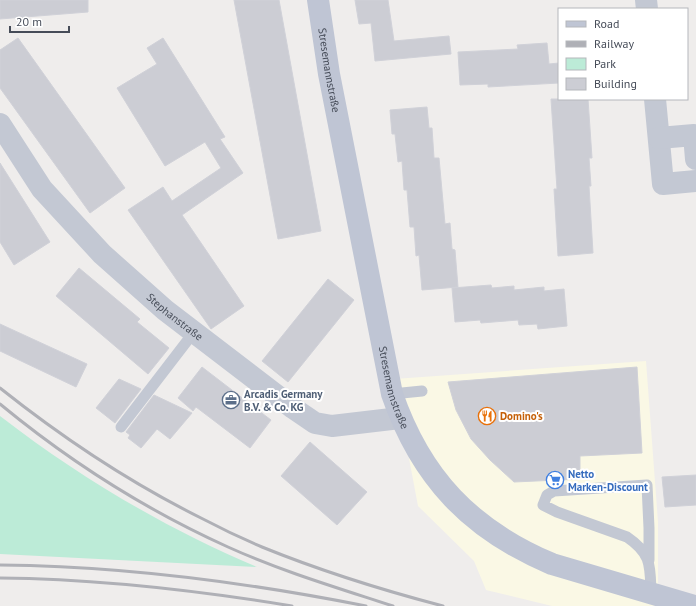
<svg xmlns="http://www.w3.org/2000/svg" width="696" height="606" font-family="'PT Sans',sans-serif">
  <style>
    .commercial { fill: #faf8e5 }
    .green { fill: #bcebd7 }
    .building { fill: #cccdd4; stroke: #d0d1d8 }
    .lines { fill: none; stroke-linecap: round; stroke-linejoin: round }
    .lane { stroke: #c3c8d3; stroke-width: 11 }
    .street { stroke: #c3c8d3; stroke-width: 22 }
    .secondary { stroke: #bfc5d4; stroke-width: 22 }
    .rail { stroke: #afb0b6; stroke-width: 3 }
    .labels { text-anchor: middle; stroke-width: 4; stroke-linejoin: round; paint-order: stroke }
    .street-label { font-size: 11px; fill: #464c58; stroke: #fff }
    .service-label { font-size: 11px; font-weight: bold; fill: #4e5e75; stroke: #fff; text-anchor: start }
    .food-label { font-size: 11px; font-weight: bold; fill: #c56008; stroke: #fff; text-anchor: start }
    .shop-label { font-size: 11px; font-weight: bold; fill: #366cbe; stroke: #fff; text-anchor: start }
  </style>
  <rect width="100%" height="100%" fill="#efedec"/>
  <polygon class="commercial" points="646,361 658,522 658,606 552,606 486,590 474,561 418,506 394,379"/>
  <path class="green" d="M 0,416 C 79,477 165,528 257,567 L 0,554 Z"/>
  <g class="building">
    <polygon points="0,0 88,0 88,12 0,19"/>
    <polygon points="234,0 279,0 321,231 278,239"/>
    <polygon points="355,0 388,0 394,41 449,36 451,54 375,61 371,23 359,24"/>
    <polygon points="18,38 125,188 90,213 0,88 0,50"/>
    <polygon points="163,38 225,137 220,139 243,173 182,215 244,306 211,329 128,210 163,187 172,201 221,168 205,142 165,166 117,88 157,64 147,48"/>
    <polygon points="547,43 549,64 559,63 559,83 488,87 488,84 460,85 458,52 518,49 517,45"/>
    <polygon points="551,99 588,99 592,158 589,158 591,186 589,186 593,253 558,256 554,189 557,189"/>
    <polygon points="427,107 429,128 432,128 434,158 439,158 445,224 450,223 452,249 455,250 458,287 422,290 419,255 416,256 414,227 410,227 407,190 404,190 402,161 398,162 395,134 392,134 390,110"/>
    <polygon points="0,163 50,242 14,265 0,242"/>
    <polygon points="79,268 140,319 137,322 169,348 148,374 56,296"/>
    <polygon points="328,279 354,300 288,382 262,361"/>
    <polygon points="491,285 492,288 514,286 514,290 544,287 544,291 564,289 567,326 538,329 537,324 519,325 518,320 481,323 480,320 455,322 452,288"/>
    <polygon points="0,324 87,364 76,387 0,351"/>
    <polygon points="202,367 271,420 250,448 196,407 193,411 178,398"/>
    <polygon points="637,367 642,453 580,456 580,479 514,482 490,460 471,439 456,410 448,382"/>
    <polygon points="119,379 141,389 115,423 96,408"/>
    <polygon points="154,395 192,413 170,439 157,429 141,448 128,438 130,435 126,432"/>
    <polygon points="310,442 367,492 337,525 281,476"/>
    <polygon points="696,475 696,505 665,507 662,477"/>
  </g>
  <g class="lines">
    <g class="lane">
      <polyline points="392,394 422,391"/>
      <polyline points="121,427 194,332"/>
      <path d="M 649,560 L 649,528 L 647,485 L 554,491 L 547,495 L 543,505 L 557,512 L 627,537 C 652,554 650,566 651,593"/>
    </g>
    <g class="street">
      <polyline points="646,0 647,9"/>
      <polyline points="655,99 663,184 696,181"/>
      <path id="s1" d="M 0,124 L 42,189 L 102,254 L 165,310 L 293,408 L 315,423 L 332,426 L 400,418"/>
      <polyline points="659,138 694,135 696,159"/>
    </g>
    <path class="secondary" id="s2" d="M 318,0 L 329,74 L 392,394 C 421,478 471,530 552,564 L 694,606"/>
    <g class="rail">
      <path d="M 0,388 C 64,439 132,484 205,520 C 224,530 243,539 262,547 C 321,571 382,590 443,606"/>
      <path d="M 0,404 C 69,461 146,510 228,547 C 281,571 338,588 393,606"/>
      <path d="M 0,565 C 123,566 245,582 366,606"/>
      <path d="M 0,578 C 98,579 195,590 292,606"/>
    </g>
  </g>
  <defs>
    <symbol id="office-ring" viewBox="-11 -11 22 22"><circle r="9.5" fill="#fff" stroke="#5c6f8a" stroke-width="1.5"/><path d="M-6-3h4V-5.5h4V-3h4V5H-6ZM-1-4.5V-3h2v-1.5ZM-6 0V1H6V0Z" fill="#5c6f8a"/></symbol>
    <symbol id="restaurant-ring" viewBox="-11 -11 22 22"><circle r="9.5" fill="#fff" stroke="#e8710a" stroke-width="1.5"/><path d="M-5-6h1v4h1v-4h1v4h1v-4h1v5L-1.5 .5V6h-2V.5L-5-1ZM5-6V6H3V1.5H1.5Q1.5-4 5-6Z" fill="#e8710a"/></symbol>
    <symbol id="supermarket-ring" viewBox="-11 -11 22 22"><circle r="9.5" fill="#fff" stroke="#3f7fe0" stroke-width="1.5"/><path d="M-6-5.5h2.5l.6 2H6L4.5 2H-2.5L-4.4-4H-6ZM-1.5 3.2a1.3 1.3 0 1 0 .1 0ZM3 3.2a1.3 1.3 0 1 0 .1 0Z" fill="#3f7fe0"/></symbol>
  </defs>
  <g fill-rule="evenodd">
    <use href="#office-ring" x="221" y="390" width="20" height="20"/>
    <use href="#restaurant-ring" x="477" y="406" width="20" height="20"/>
    <use href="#supermarket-ring" x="545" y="470" width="20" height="20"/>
  </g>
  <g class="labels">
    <g class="street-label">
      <text dy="4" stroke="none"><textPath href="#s2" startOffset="71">Stresemannstraße</textPath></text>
      <text dy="4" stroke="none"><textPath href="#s1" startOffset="262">Stephanstraße</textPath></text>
      <text dy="4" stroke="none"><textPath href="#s2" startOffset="395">Stresemannstraße</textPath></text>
    </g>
    <g class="service-label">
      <text x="244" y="398">Arcadis Germany<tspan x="244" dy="13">B.V. &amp; Co. KG</tspan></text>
    </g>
    <g class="food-label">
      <text x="500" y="420">Domino's</text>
    </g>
    <g class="shop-label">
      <text x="568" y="478">Netto<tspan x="568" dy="13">Marken-Discount</tspan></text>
    </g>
  </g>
  <rect x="558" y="8" width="130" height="92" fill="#ffffff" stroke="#b5b7bc"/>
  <rect x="566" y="21" width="20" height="6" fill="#bfc5d4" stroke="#b5b7bc"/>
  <text x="594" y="28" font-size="12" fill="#464c58">Road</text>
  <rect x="566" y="41" width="20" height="6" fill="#afb0b6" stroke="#b5b7bc"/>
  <text x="594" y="48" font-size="12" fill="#464c58">Railway</text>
  <rect x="566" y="58" width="20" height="12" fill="#bcebd7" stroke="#b5b7bc"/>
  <text x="594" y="68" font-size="12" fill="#464c58">Park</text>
  <rect x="566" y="78" width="20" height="12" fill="#cccdd4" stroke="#b5b7bc"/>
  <text x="594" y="88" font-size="12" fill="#464c58">Building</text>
  <path d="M10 26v6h59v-6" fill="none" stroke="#464c58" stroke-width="2"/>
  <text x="16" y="26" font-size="12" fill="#464c58" stroke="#ffffff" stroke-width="3" paint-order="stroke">20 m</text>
</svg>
